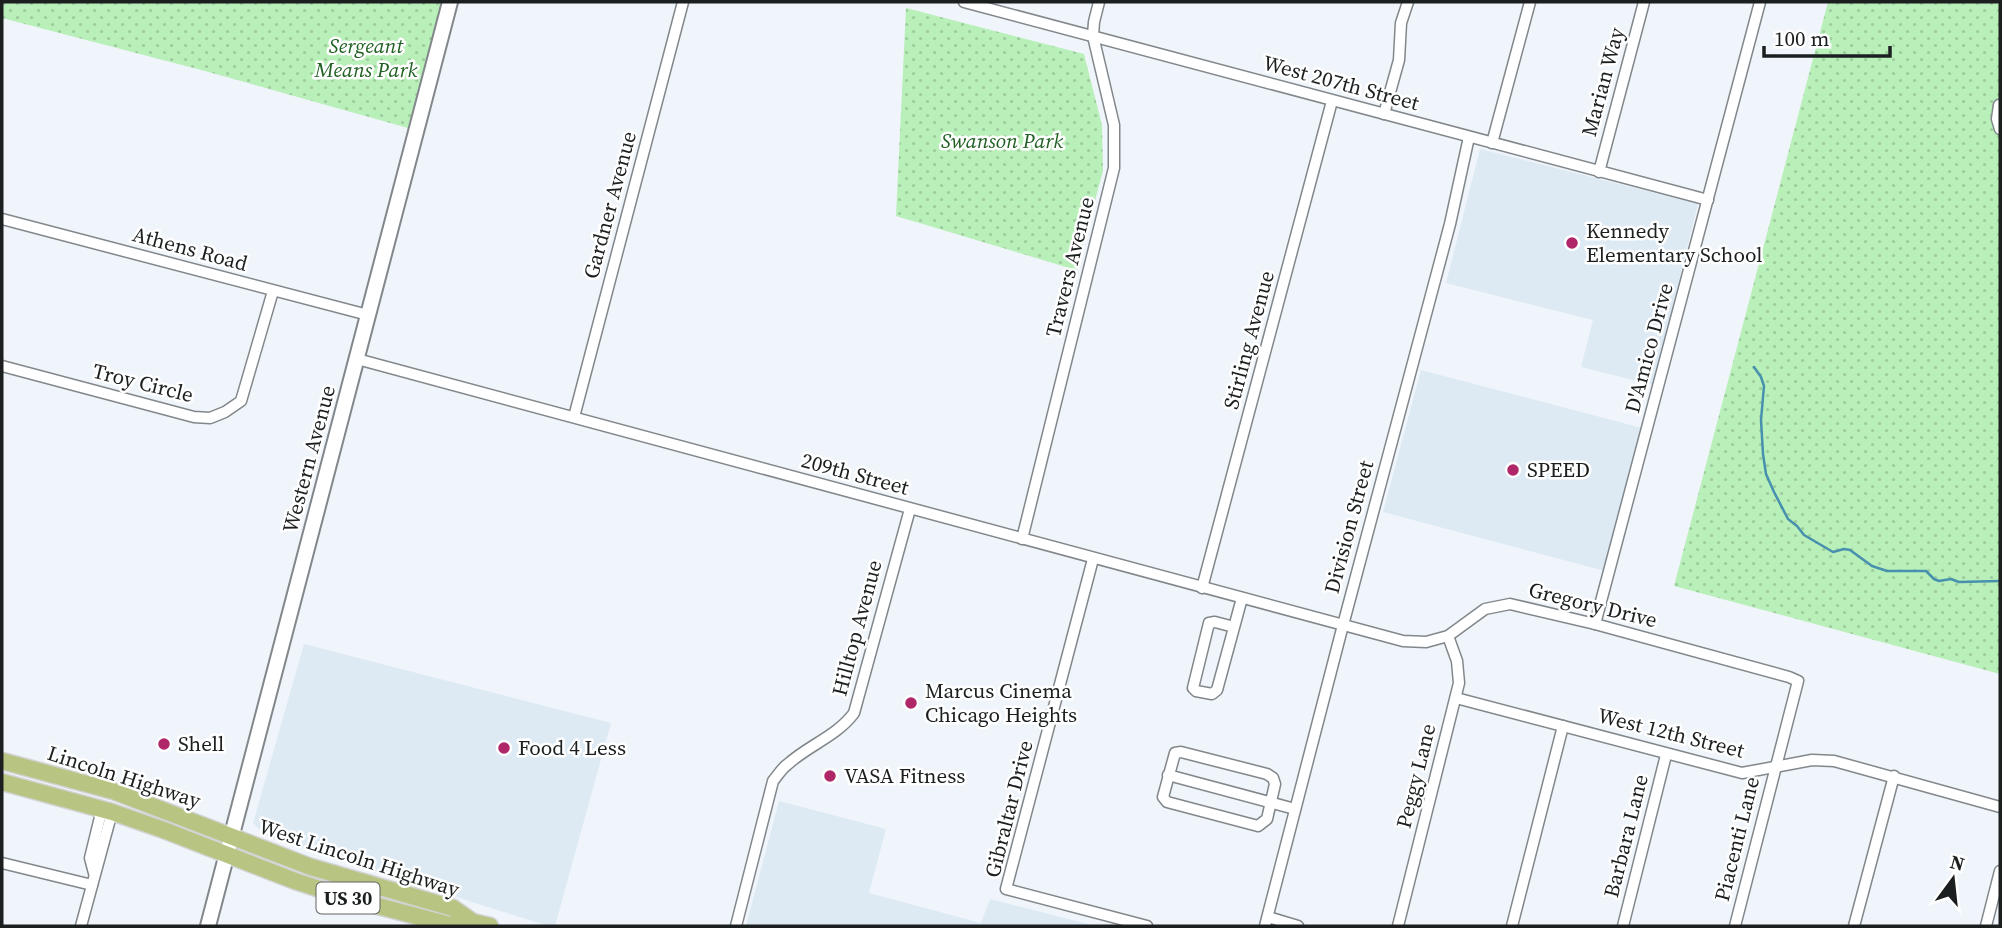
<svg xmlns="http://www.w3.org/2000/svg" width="2002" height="928" font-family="'Source Serif 4',serif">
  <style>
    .built { fill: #ddeaf4 }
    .grass { fill: url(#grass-dots) }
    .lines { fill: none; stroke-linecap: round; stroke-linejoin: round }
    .stream { stroke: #4790ae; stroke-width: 2.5 }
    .street-casing { stroke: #81878b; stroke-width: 13 }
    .secondary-casing { stroke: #81878b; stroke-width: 18 }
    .primary-casing { stroke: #d2d2d2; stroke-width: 19 }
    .street { stroke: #fff; stroke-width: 10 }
    .secondary { stroke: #fff; stroke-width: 14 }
    .primary { stroke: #b8c582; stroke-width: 16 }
    .poi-dot { fill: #af2769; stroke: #fff; stroke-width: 2.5 }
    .labels { text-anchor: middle; stroke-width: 5; stroke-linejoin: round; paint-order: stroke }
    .shield { fill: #fff; stroke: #606263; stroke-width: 2 }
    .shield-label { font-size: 19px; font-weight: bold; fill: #1c1f20 }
    .park-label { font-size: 21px; font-style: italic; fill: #206123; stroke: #fff }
    .street-label { font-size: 21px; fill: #1c1f20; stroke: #fff }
    .poi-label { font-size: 21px; fill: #1c1f20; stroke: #fff; text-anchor: start }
  </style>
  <defs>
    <pattern id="grass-dots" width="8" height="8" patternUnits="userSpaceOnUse" patternTransform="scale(1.75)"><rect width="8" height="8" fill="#b9efb8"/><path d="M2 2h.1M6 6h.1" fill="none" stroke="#9ecc9e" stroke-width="1.8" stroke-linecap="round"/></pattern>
  </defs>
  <rect width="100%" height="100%" fill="#eff5fa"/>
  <g class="built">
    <polygon points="1480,149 1698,204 1653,385 1581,367 1593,320 1446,283"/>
    <polygon points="1421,370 1642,428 1605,571 1383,512"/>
    <polygon points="304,644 611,723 555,926 548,926 268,837 253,823"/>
    <polygon points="779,801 886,829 869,893 981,923 990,899 1096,926 746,926"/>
  </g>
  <g class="grass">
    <polygon points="2,2 442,2 408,128 205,71 2,18"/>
    <polygon points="1828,2 2000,2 2000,674 1674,586"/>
    <polygon points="906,8 1084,54 1102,125 1103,171 1076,270 896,216"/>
  </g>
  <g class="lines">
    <polyline class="stream" points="1754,367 1761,377 1764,386 1761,420 1763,454 1766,474 1774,492 1788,519 1797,526 1804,535 1833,552 1844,549 1850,550 1872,566 1887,571 1926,571 1934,579 1939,581 1951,579 1959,582 2000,581"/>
    <defs>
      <g id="street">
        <polyline points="964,2 1708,200"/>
        <polyline points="1999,105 1997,119 2000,129"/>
        <polyline points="1384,114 1399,60 1401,23 1408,2"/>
        <polyline points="1492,143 1530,2"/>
        <polyline points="1599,172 1644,2"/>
        <polyline points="2,219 368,315"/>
        <polyline points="357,359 1403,641 1426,642 1448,636 1485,609 1510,604 1595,624 1789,677 1798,681 1735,926"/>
        <polyline points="2,366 194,417 210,418 225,412 241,401 273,291"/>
        <polyline points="574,417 683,2"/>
        <polyline points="1022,539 1114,168 1114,125 1093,36 1094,22 1099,2"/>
        <polyline points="1093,559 1006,889 1147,926"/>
        <polyline points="1202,588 1332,101"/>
        <polyline points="1595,624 1760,2"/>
        <polyline points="1234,627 1215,622 1209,623 1193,688 1196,691 1212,694 1217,690 1242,598"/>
        <polyline points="1456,698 1742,773 1812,760 1834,761 2000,807"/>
        <polygon points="1181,752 1267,774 1273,778 1275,784 1267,819 1258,826 1167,802 1163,797 1175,753"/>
        <polyline points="1168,775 1295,809"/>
        <polyline points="2,863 92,885"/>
        <polyline points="94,873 90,858 102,809"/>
        <polyline points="1268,917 1298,926"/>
        <polyline points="81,926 112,812"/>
        <path d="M 736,926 L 773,781 C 778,775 782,768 788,764 C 809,745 837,736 854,713 L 910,509"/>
        <polyline points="1265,926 1343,625 1450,224 1469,137"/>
        <polyline points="1398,926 1459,683 1457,661 1448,636"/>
        <polyline points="1512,926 1563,726"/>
        <polyline points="1623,926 1666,755"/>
        <polyline points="1854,926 1894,776"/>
        <polyline points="1986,926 2000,871"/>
      </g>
      <polyline id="secondary" points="208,926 450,2"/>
      <g id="primary">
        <polyline points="2,761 113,791 311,867 453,908 473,922 490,926"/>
        <polyline points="2,782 112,812 161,829 295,881 344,897 450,925 473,922"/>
      </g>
    </defs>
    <use href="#street" class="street-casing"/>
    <use href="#secondary" class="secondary-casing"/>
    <use href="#primary" class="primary-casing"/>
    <use href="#street" class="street"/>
    <use href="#secondary" class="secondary"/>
    <use href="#primary" class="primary"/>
  </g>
  <g class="poi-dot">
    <circle cx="1572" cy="243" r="7"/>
    <circle cx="1513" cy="470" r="7"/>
    <circle cx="911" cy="703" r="7"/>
    <circle cx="164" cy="744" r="7"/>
    <circle cx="504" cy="748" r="7"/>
    <circle cx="830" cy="776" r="7"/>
  </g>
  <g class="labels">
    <rect class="shield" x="316.5" y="882.5" width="63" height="31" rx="5"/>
    <g class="shield-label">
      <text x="348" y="905">US 30</text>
    </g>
    <g class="park-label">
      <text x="366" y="53">Sergeant<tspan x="366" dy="24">Means Park</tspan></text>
      <text x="1002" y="148">Swanson Park</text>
    </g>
    <g class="street-label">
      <text transform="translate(1603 82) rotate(-75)" y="7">Marian Way</text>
      <text transform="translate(1341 83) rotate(15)" y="7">West 207th Street</text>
      <text transform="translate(610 205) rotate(-75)" y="7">Gardner Avenue</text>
      <text transform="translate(190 249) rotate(15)" y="7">Athens Road</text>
      <text transform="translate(1070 267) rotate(-76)" y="7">Travers Avenue</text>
      <text transform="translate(1249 340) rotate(-75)" y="7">Stirling Avenue</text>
      <text transform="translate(1649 348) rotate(-75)" y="7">D'Amico Drive</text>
      <text transform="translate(143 383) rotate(14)" y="7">Troy Circle</text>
      <text transform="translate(309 459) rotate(-75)" y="7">Western Avenue</text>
      <text transform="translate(855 474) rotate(15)" y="7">209th Street</text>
      <text transform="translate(1349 527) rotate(-75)" y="7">Division Street</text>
      <text transform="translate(1593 605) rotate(14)" y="7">Gregory Drive</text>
      <text transform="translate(857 628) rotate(-75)" y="7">Hilltop Avenue</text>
      <text transform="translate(1671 733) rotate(14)" y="7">West 12th Street</text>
      <text transform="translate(1416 776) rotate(-76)" y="7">Peggy Lane</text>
      <text transform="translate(124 777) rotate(18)" y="7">Lincoln Highway</text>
      <text transform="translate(1009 809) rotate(-76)" y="7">Gibraltar Drive</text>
      <text transform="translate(1626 836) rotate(-76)" y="7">Barbara Lane</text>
      <text transform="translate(1737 839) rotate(-76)" y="7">Piacenti Lane</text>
      <text transform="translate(359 858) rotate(18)" y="7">West Lincoln Highway</text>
    </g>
    <g class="poi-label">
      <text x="1586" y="238">Kennedy<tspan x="1586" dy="24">Elementary School</tspan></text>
      <text x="1527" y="477">SPEED</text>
      <text x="925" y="698">Marcus Cinema<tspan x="925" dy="24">Chicago Heights</tspan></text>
      <text x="178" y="751">Shell</text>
      <text x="518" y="755">Food 4 Less</text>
      <text x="844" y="783">VASA Fitness</text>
    </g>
  </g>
  <rect width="2002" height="928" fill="none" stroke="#1c1f20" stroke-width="7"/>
  <g transform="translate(1953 879) rotate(15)" stroke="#ffffff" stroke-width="5" paint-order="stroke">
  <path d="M0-5L12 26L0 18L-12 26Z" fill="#1c1f20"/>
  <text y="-10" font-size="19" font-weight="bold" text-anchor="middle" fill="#1c1f20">N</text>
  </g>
  <path d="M1764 46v10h126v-10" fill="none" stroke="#1c1f20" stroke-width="3.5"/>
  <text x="1774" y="46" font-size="21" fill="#1c1f20" stroke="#ffffff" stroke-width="5" paint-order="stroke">100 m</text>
</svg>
